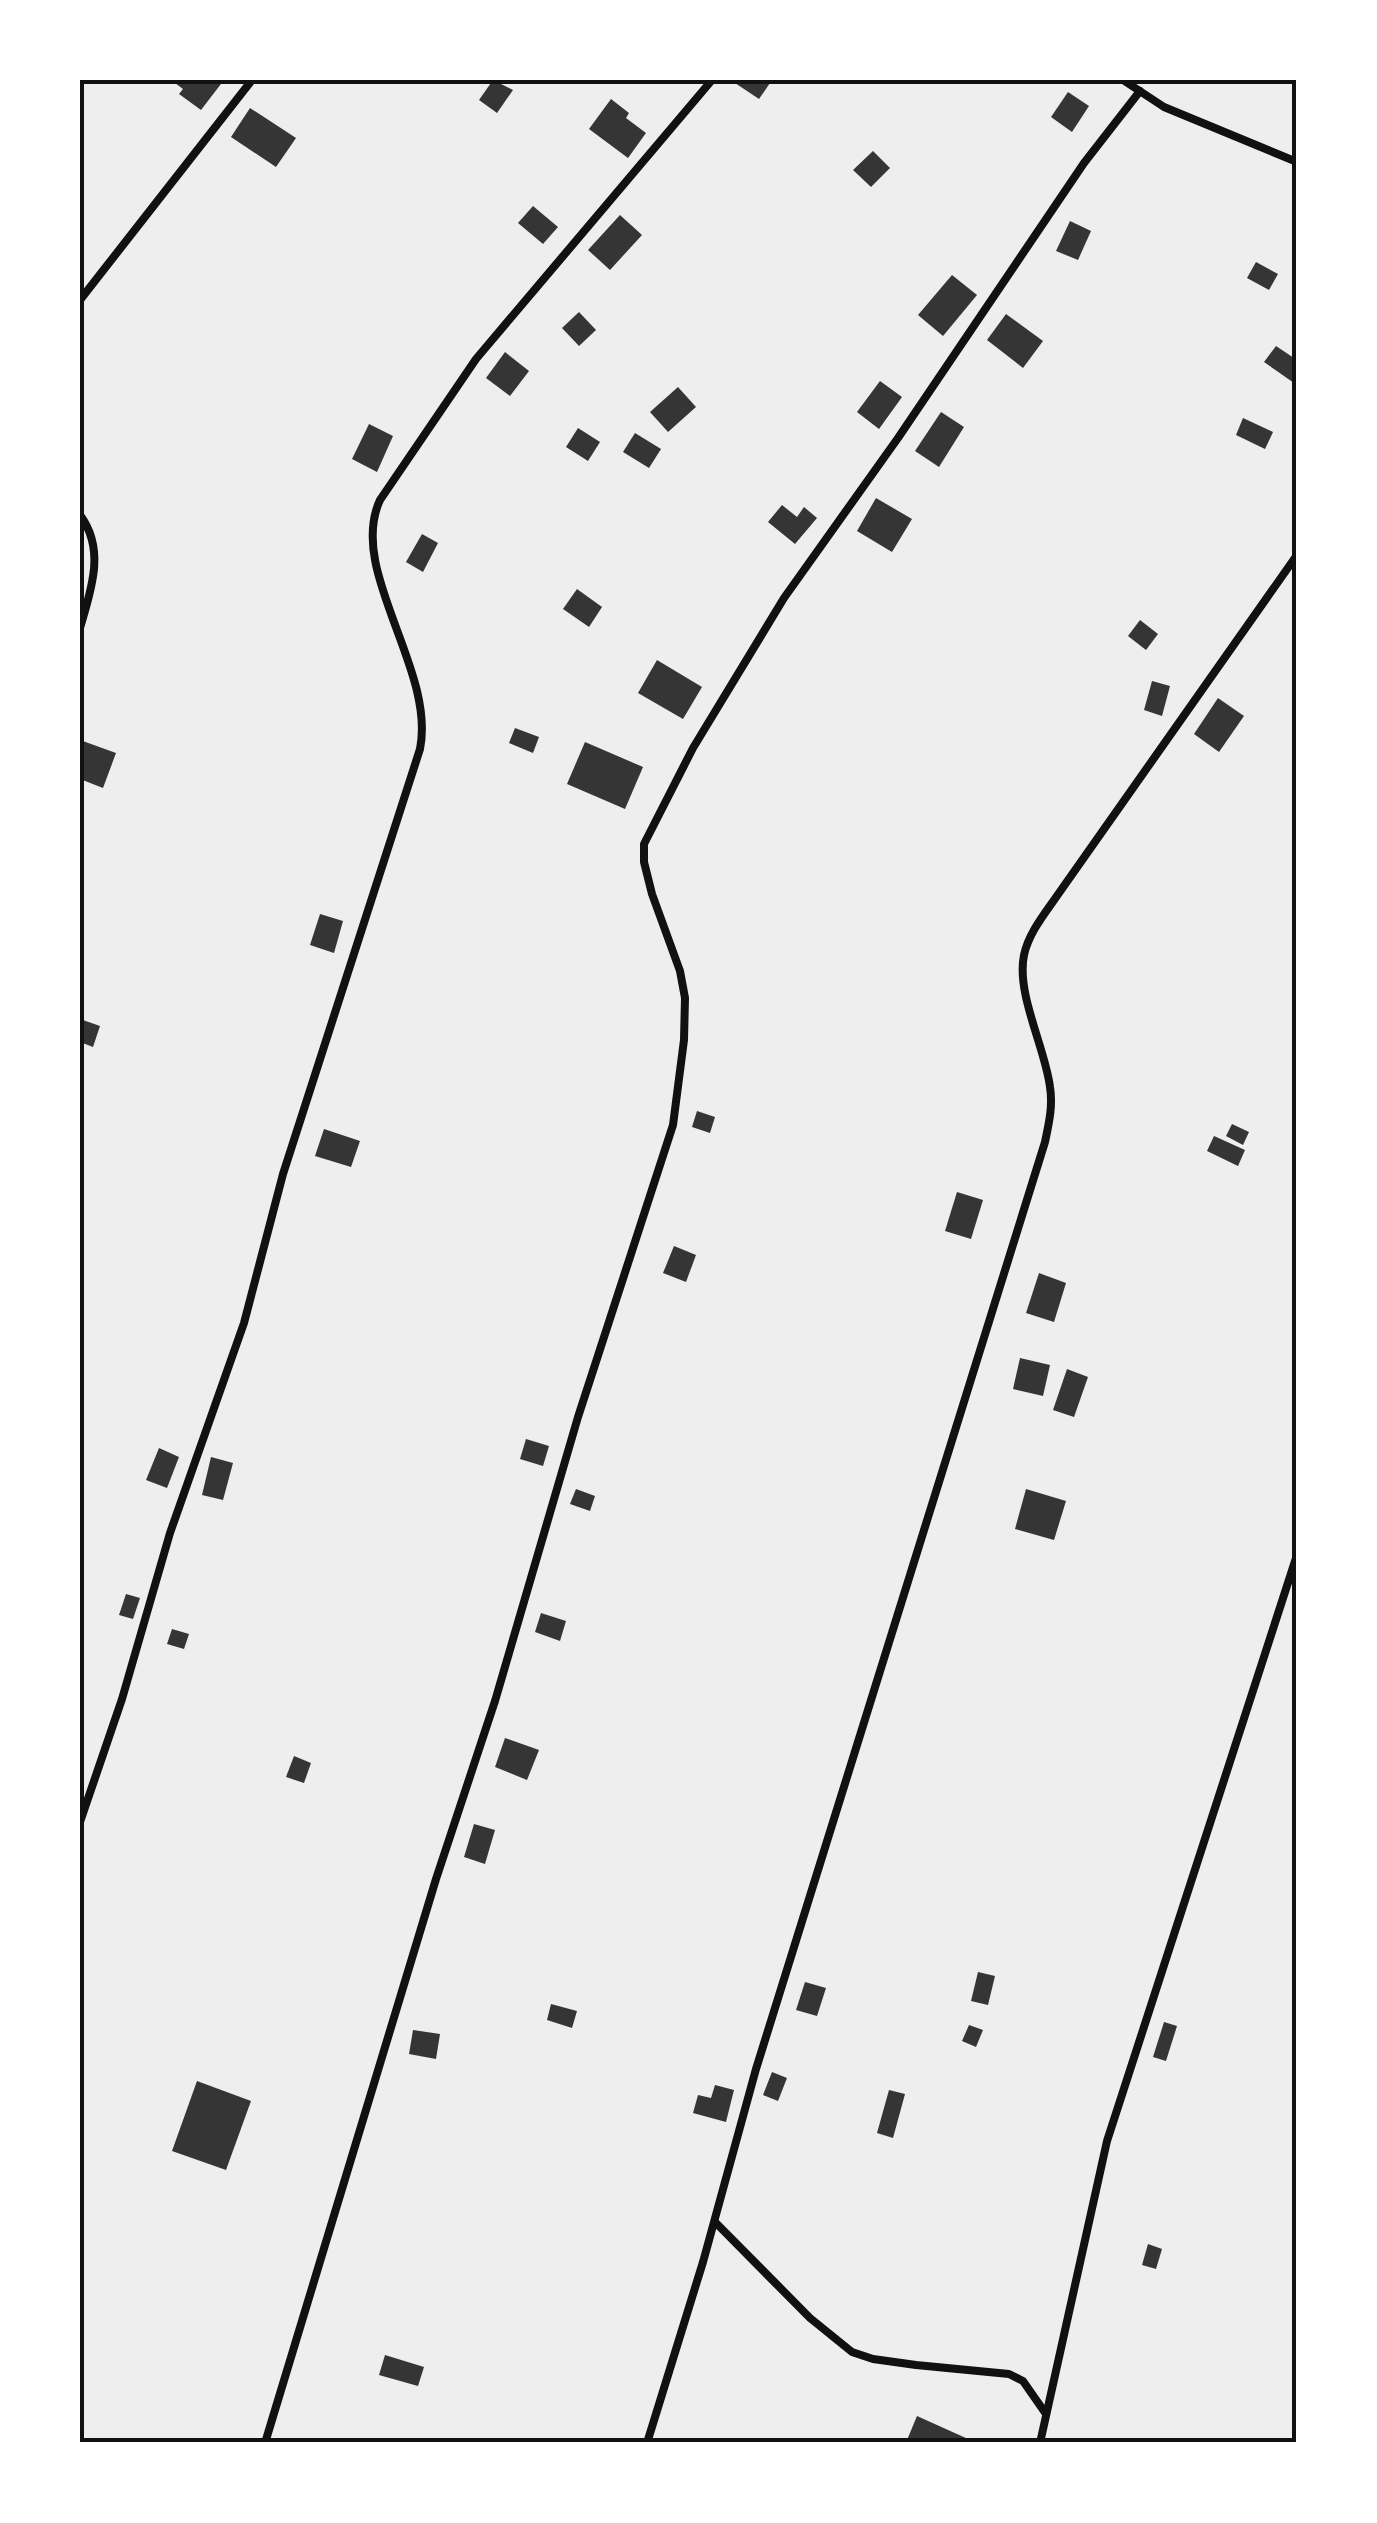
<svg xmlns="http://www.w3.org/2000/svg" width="1377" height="2523" font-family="Overpass,sans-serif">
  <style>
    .green { fill: #eee }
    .building { fill: #353535 }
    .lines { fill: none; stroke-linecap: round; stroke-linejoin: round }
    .service { stroke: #111; stroke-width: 8 }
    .neatline { fill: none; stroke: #111; stroke-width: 4 }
  </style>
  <rect width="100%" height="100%" fill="#fff"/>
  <rect class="green" x="80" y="80" width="1217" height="2363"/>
  <g class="building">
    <polygon points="171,80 224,80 201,110 179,94 183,89"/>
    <polygon points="493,80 513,90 497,113 479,100"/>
    <polygon points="737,80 766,80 770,83 759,99 735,83"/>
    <polygon points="1068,92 1089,106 1072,132 1051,117"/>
    <polygon points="611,99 629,113 626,118 646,133 628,158 589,129"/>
    <polygon points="250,108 296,138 276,167 231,137"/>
    <polygon points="873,151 890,168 871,187 853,170"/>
    <polygon points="533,206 558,227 543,244 518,223"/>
    <polygon points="620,215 642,235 610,270 588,250"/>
    <polygon points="1070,221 1091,231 1078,260 1056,251"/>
    <polygon points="1256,262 1278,274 1269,290 1247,278"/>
    <polygon points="952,275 977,295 943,336 918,315"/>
    <polygon points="579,312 596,330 579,346 562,328"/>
    <polygon points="1006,314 1043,341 1023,368 987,340"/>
    <polygon points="1276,346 1297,360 1294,383 1264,362"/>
    <polygon points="505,352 529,371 510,396 486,378"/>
    <polygon points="880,381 902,397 879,429 857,412"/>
    <polygon points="678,387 696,407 668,432 650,412"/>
    <polygon points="941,412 964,427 939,467 915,451"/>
    <polygon points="1243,418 1273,432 1265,449 1236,435"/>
    <polygon points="369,424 393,436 377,472 352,459"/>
    <polygon points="578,428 600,442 588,461 566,447"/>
    <polygon points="635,433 661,449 649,468 623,452"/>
    <polygon points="876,498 912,519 892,552 857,531"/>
    <polygon points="782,505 797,517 804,507 817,518 795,544 768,522"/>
    <polygon points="422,534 438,543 423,572 406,562"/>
    <polygon points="577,589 602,607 589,627 563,609"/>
    <polygon points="1140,620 1158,634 1146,650 1128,636"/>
    <polygon points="657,660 702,687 683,719 638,693"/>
    <polygon points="1152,681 1170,686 1162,716 1144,710"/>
    <polygon points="1218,698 1244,716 1219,752 1194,734"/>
    <polygon points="515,728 539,737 533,753 509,743"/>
    <polygon points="80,740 116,753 103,788 80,779"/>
    <polygon points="585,742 643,767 625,809 567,784"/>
    <polygon points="320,914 343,921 334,953 310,945"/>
    <polygon points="80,1019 100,1026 93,1047 80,1042"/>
    <polygon points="697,1111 715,1117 710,1133 692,1127"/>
    <polygon points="1232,1124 1249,1132 1243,1145 1226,1136"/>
    <polygon points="324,1129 360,1141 351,1167 315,1156"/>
    <polygon points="1214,1136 1245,1150 1238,1166 1207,1151"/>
    <polygon points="957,1192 983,1200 971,1239 945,1231"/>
    <polygon points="674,1246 696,1255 686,1282 663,1273"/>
    <polygon points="1039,1273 1066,1283 1054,1322 1026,1313"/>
    <polygon points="1020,1358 1050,1365 1043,1396 1013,1389"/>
    <polygon points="1067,1369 1088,1377 1074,1417 1053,1410"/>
    <polygon points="526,1439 549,1446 543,1466 520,1459"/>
    <polygon points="159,1448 179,1457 167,1488 146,1480"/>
    <polygon points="211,1457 233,1463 223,1500 202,1495"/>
    <polygon points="576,1489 595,1496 590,1511 570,1504"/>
    <polygon points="1026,1489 1066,1501 1054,1540 1015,1529"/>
    <polygon points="126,1594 140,1598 133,1619 119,1615"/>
    <polygon points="541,1613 566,1621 560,1641 535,1632"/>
    <polygon points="172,1629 189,1634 184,1649 167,1644"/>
    <polygon points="505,1738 539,1750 527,1780 495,1767"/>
    <polygon points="294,1756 311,1763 304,1783 286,1777"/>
    <polygon points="474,1824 495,1830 485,1864 464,1857"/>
    <polygon points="978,1972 995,1976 988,2005 971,2001"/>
    <polygon points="805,1982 826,1988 817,2016 796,2010"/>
    <polygon points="551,2004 577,2011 572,2028 547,2020"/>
    <polygon points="1164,2022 1177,2026 1166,2061 1153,2057"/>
    <polygon points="969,2025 983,2030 976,2047 962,2041"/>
    <polygon points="413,2030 440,2034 436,2059 409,2054"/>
    <polygon points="772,2072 787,2078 778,2101 763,2095"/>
    <polygon points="197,2081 251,2101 226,2170 172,2151"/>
    <polygon points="715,2085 734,2090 726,2122 693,2113 698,2095 711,2098"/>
    <polygon points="889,2090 905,2094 893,2138 877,2133"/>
    <polygon points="1148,2244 1162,2249 1156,2269 1142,2265"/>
    <polygon points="385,2355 424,2367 418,2386 379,2375"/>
    <polygon points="917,2416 977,2443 913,2443 907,2440"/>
  </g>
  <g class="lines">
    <g class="service">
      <polyline points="1123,80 1164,107 1297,162"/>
      <polyline points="80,300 252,80"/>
      <path d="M 80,515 C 106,550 91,590 80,628"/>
      <path d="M 80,1822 L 122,1699 L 170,1533 L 244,1323 L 283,1174 L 420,749 C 436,669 347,571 380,500 L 476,359 L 712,80"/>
      <polyline points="715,2222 810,2318 852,2352 873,2359 916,2365 1009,2374 1023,2381 1046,2414"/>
      <polyline points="265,2443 436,1879 495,1701 578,1417 673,1125 684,1040 685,998 680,971 652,894 644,862 644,844 693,748 784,598 898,438 1084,163 1140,91"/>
      <path d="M 647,2443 L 703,2262 L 756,2069 L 1045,1142 C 1049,1123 1053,1106 1050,1087 C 1045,1047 1016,994 1024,955 C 1029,932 1046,912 1059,893 L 1297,555"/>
      <polyline points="1040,2443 1107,2141 1297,1555"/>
    </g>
  </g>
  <rect width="1377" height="2523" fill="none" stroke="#ffffff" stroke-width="165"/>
  <rect x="82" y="82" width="1212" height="2358" class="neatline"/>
</svg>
